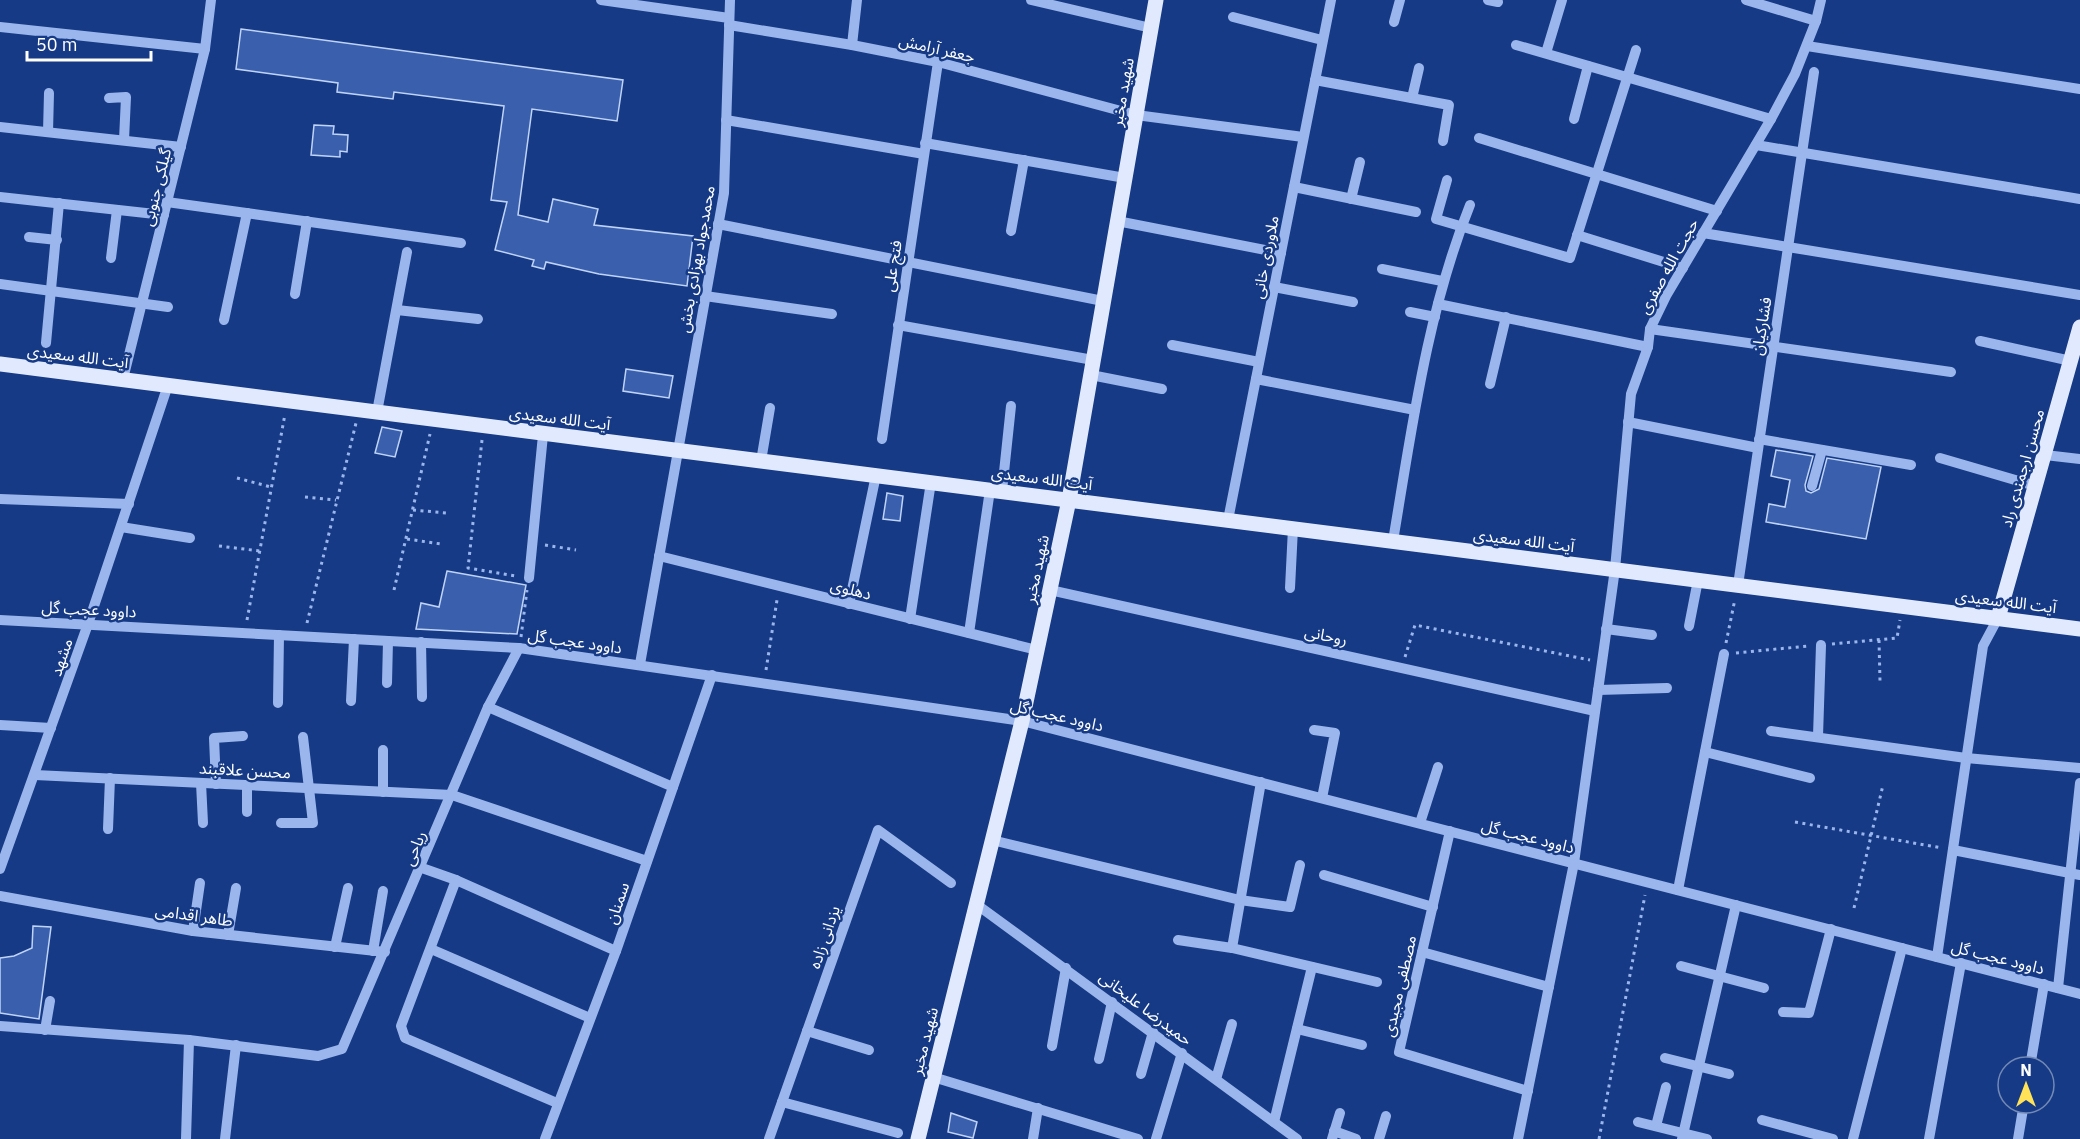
<svg xmlns="http://www.w3.org/2000/svg" width="2080" height="1139" font-family="'IBM Plex Sans','Noto Sans Arabic',sans-serif">
  <style>
    .building { fill: #3a60ad; stroke: #c0d4fa; stroke-width: 1.5 }
    .lines { fill: none; stroke-linecap: round; stroke-linejoin: round }
    .path { stroke: #9bb6ed; stroke-width: 3; stroke-dasharray: 3 4.5; stroke-linecap: butt }
    .minor { stroke: #9bb6ed; stroke-width: 10 }
    .major { stroke: #e1e9ff; stroke-width: 15 }
    .labels { text-anchor: middle; stroke-width: 5; stroke-linejoin: round; paint-order: stroke }
    .street-label { font-size: 16px; fill: #fff; stroke: #163a85 }
  </style>
  <rect width="100%" height="100%" fill="#163a85"/>
  <g class="building">
    <polygon points="241,29 623,80 617,121 532,109 518,215 548,222 553,199 598,209 594,225 693,236 687,286 599,274 546,262 544,269 532,266 534,260 495,250 507,202 491,200 504,106 394,92 393,99 337,92 338,83 236,69"/>
    <polygon points="314,125 334,126 333,134 348,135 347,152 340,151 340,157 311,155"/>
    <polygon points="626,369 673,376 669,398 623,391"/>
    <polygon points="382,427 402,431 395,457 375,453"/>
    <polygon points="1776,450 1813,456 1805,485 1806,491 1811,493 1819,489 1827,458 1881,467 1866,539 1766,522 1769,504 1785,507 1790,480 1771,476"/>
    <polygon points="887,493 903,496 900,521 883,519"/>
    <polygon points="447,571 526,585 517,634 416,629 421,603 439,607"/>
    <polygon points="33,926 51,927 39,1019 0,1013 0,958 14,956 32,948"/>
    <polygon points="951,1113 977,1122 973,1138 948,1132"/>
  </g>
  <g class="lines">
    <g class="path">
      <polyline points="482,440 468,568 516,576"/>
      <polyline points="237,478 271,487"/>
      <polyline points="305,497 336,500"/>
      <polyline points="413,510 447,513"/>
      <polyline points="407,539 441,544"/>
      <polyline points="545,545 576,550"/>
      <polyline points="219,546 260,551"/>
      <polyline points="394,590 430,434"/>
      <polyline points="247,620 285,414"/>
      <polyline points="307,623 356,423"/>
      <polyline points="521,637 527,590"/>
      <polyline points="1879,640 1880,681"/>
      <polyline points="1726,643 1735,599"/>
      <polyline points="1832,644 1897,638 1900,620"/>
      <polyline points="1736,653 1808,646"/>
      <polyline points="1405,657 1415,625 1590,660"/>
      <polyline points="766,670 777,600"/>
      <polyline points="1795,822 1942,848"/>
      <polyline points="1854,908 1883,785"/>
      <polyline points="1599,1139 1645,895"/>
    </g>
    <g class="minor">
      <polyline points="601,0 729,18"/>
      <polyline points="1031,0 1151,28"/>
      <polyline points="1488,0 1498,2"/>
      <polyline points="1746,0 1816,21"/>
      <polyline points="1233,17 1322,40"/>
      <polyline points="1394,22 1400,0"/>
      <polyline points="729,25 852,45 938,62 1136,115 1303,137"/>
      <polyline points="0,27 205,49"/>
      <polyline points="852,45 857,0"/>
      <polyline points="1516,45 1771,119"/>
      <polyline points="1807,46 2080,89"/>
      <polyline points="1546,53 1562,0"/>
      <polyline points="1315,80 1449,105 1443,141"/>
      <polyline points="109,98 126,97 124,140"/>
      <polyline points="1412,98 1419,68"/>
      <polyline points="1574,119 1588,66"/>
      <polyline points="726,120 924,154"/>
      <polyline points="0,127 181,147"/>
      <polyline points="48,132 49,93"/>
      <polyline points="1479,138 1717,211"/>
      <polyline points="925,143 1125,178"/>
      <polyline points="1756,145 2080,199"/>
      <polyline points="1447,180 1436,219 1570,258 1636,50"/>
      <polyline points="1294,187 1416,212"/>
      <polyline points="0,197 164,215"/>
      <polyline points="1351,199 1360,162"/>
      <polyline points="167,202 461,243"/>
      <polyline points="1117,221 1281,253"/>
      <polyline points="718,224 1103,301"/>
      <polyline points="1011,231 1024,160"/>
      <polyline points="1703,233 2080,295"/>
      <polyline points="1577,235 1683,268"/>
      <polyline points="29,237 57,240"/>
      <polyline points="111,258 117,210"/>
      <polyline points="1382,269 1442,281"/>
      <polyline points="0,284 168,307"/>
      <polyline points="1274,287 1353,302"/>
      <polyline points="295,294 307,221"/>
      <polyline points="705,296 832,314"/>
      <polyline points="1438,304 1648,347"/>
      <polyline points="397,310 478,319"/>
      <polyline points="1410,312 1435,317"/>
      <polyline points="224,320 247,213"/>
      <polyline points="898,325 1093,360"/>
      <polyline points="1650,329 1951,372"/>
      <polyline points="1980,341 2071,361"/>
      <polyline points="46,343 59,203"/>
      <polyline points="1172,345 1259,362"/>
      <polyline points="1091,375 1162,389"/>
      <polyline points="123,379 205,49 211,0"/>
      <polyline points="1256,379 1415,410"/>
      <polyline points="1490,384 1506,317"/>
      <polyline points="377,412 407,252"/>
      <polyline points="1628,422 1758,448"/>
      <polyline points="882,439 938,62"/>
      <polyline points="1759,439 1911,465"/>
      <polyline points="2045,455 2080,459"/>
      <polyline points="1940,458 2036,486"/>
      <polyline points="761,461 770,408"/>
      <polyline points="1812,486 1822,450"/>
      <polyline points="1002,491 1011,406"/>
      <polyline points="0,499 129,504"/>
      <polyline points="1228,520 1331,0"/>
      <polyline points="121,527 190,538"/>
      <path d="M 1393,541 C 1412,428 1427,312 1470,205"/>
      <polyline points="659,556 1037,650"/>
      <polyline points="529,578 543,435"/>
      <polyline points="1738,585 1814,72"/>
      <polyline points="1290,588 1293,528"/>
      <polyline points="1050,590 1595,711"/>
      <polyline points="849,604 876,475"/>
      <polyline points="910,619 931,482"/>
      <polyline points="0,620 519,648 1022,721 2080,994"/>
      <polyline points="1689,626 1698,580"/>
      <polyline points="1606,629 1652,635"/>
      <polyline points="969,633 990,490"/>
      <polyline points="421,642 422,697"/>
      <polyline points="640,664 724,193 730,0"/>
      <polyline points="387,683 388,641"/>
      <polyline points="1598,690 1667,688"/>
      <polyline points="351,701 354,639"/>
      <polyline points="278,703 279,635"/>
      <polyline points="488,707 673,787"/>
      <polyline points="0,725 51,728"/>
      <polyline points="1314,730 1335,733 1322,798"/>
      <polyline points="1771,731 1966,758 2080,768"/>
      <polyline points="1818,736 1821,645"/>
      <polyline points="383,750 383,792"/>
      <polyline points="1705,752 1810,778"/>
      <polyline points="35,775 452,795 647,861"/>
      <polyline points="201,783 203,823"/>
      <polyline points="216,784 214,738 243,736"/>
      <polyline points="247,812 247,785"/>
      <polyline points="281,823 313,823 303,737"/>
      <polyline points="1420,823 1438,767"/>
      <polyline points="108,829 110,778"/>
      <polyline points="1450,831 1399,1052 1528,1091"/>
      <polyline points="992,840 1240,900 1290,907 1300,865"/>
      <polyline points="1953,850 2080,875"/>
      <polyline points="422,868 456,880 616,951"/>
      <polyline points="0,869 88,624 168,385"/>
      <polyline points="1324,875 1433,907"/>
      <polyline points="456,880 401,1026 405,1038 557,1103"/>
      <polyline points="1678,890 1724,654"/>
      <polyline points="0,896 193,931 385,952"/>
      <polyline points="976,904 1297,1139"/>
      <polyline points="193,931 200,883"/>
      <polyline points="228,935 236,888"/>
      <polyline points="1178,940 1232,948 1377,982"/>
      <polyline points="335,947 348,888"/>
      <polyline points="1232,948 1261,782"/>
      <polyline points="431,949 590,1018"/>
      <polyline points="373,951 383,891"/>
      <polyline points="1422,952 1549,987"/>
      <polyline points="1937,957 1983,646 1998,618"/>
      <polyline points="1681,966 1764,988"/>
      <polyline points="2058,988 2080,783"/>
      <polyline points="1783,1012 1809,1013 1831,929"/>
      <polyline points="0,1026 189,1040 318,1056 342,1049 488,707 519,648"/>
      <polyline points="1297,1029 1362,1045"/>
      <polyline points="45,1030 50,1001"/>
      <polyline points="807,1031 869,1050"/>
      <polyline points="1052,1046 1066,968"/>
      <polyline points="1665,1058 1729,1074"/>
      <polyline points="1099,1059 1112,1002"/>
      <polyline points="2030,1067 2044,984"/>
      <polyline points="1141,1074 1153,1032"/>
      <polyline points="933,1077 1138,1139"/>
      <polyline points="1216,1079 1232,1024"/>
      <polyline points="782,1102 898,1133"/>
      <polyline points="1762,1120 1833,1139"/>
      <polyline points="1274,1122 1312,967"/>
      <polyline points="1638,1122 1707,1139"/>
      <polyline points="1656,1126 1666,1087"/>
      <polyline points="1334,1131 1356,1139"/>
      <polyline points="186,1139 189,1040"/>
      <polyline points="225,1139 236,1045"/>
      <polyline points="545,1139 616,951 712,675"/>
      <polyline points="769,1139 878,830 951,883"/>
      <polyline points="1033,1139 1038,1108"/>
      <polyline points="1156,1139 1182,1053"/>
      <polyline points="1332,1139 1340,1113"/>
      <polyline points="1379,1139 1386,1116"/>
      <polyline points="1518,1139 1574,863 1615,569 1631,394 1648,347 1650,329 1666,296 1771,119 1795,74 1816,21 1821,0"/>
      <polyline points="1682,1139 1736,905"/>
      <polyline points="1853,1139 1902,948"/>
      <polyline points="1929,1139 1961,963"/>
      <polyline points="2018,1139 2024,1103"/>
    </g>
    <g class="major">
      <polyline points="0,364 2080,629"/>
      <polyline points="1998,618 2080,327"/>
      <polyline points="918,1139 1022,721 1069,500 1156,0"/>
    </g>
  </g>
  <g class="labels">
    <g class="street-label">
      <text transform="translate(937 48) rotate(13)" y="6">جعفر آرامش</text>
      <text transform="translate(1122 92) rotate(-80)" y="6">شهید مخبر</text>
      <text transform="translate(156 187) rotate(-76)" y="6">گیلکی جنوبی</text>
      <text transform="translate(1265 257) rotate(-79)" y="6">ملاوردی خانی</text>
      <text transform="translate(696 259) rotate(-80)" y="6">محمدجواد بهزادی بخش</text>
      <text transform="translate(892 266) rotate(-81)" y="6">فتح علی</text>
      <text transform="translate(1668 266) rotate(-61)" y="6">حجت الله صفری</text>
      <text transform="translate(1761 326) rotate(-81)" y="6">فشارکیان</text>
      <text transform="translate(78 356) rotate(7)" y="6">آیت الله سعیدی</text>
      <text transform="translate(560 418) rotate(7)" y="6">آیت الله سعیدی</text>
      <text transform="translate(2022 468) rotate(-74)" y="6">محسن ارجمندی راد</text>
      <text transform="translate(1042 478) rotate(7)" y="6">آیت الله سعیدی</text>
      <text transform="translate(1524 540) rotate(7)" y="6">آیت الله سعیدی</text>
      <text transform="translate(1036 569) rotate(-78)" y="6">شهید مخبر</text>
      <text transform="translate(851 589) rotate(14)" y="6">دهلوی</text>
      <text transform="translate(2006 601) rotate(7)" y="6">آیت الله سعیدی</text>
      <text transform="translate(89 609) rotate(3)" y="6">داوود عجب گل</text>
      <text transform="translate(1326 635) rotate(12)" y="6">روحانی</text>
      <text transform="translate(575 641) rotate(8)" y="6">داوود عجب گل</text>
      <text transform="translate(61 657) rotate(-71)" y="6">مشهد</text>
      <text transform="translate(1057 715) rotate(13)" y="6">داوود عجب گل</text>
      <text transform="translate(245 770) rotate(3)" y="6">محسن علاقبند</text>
      <text transform="translate(1528 836) rotate(14)" y="6">داوود عجب گل</text>
      <text transform="translate(414 848) rotate(-67)" y="6">ریاحی</text>
      <text transform="translate(617 903) rotate(-71)" y="6">سمنان</text>
      <text transform="translate(194 915) rotate(8)" y="6">طاهر اقدامی</text>
      <text transform="translate(824 937) rotate(-71)" y="6">یزدانی زاده</text>
      <text transform="translate(1998 957) rotate(14)" y="6">داوود عجب گل</text>
      <text transform="translate(1399 986) rotate(-77)" y="6">مصطفی مجیدی</text>
      <text transform="translate(1146 1008) rotate(37)" y="6">حمیدرضا علیخانی</text>
      <text transform="translate(924 1041) rotate(-76)" y="6">شهید مخبر</text>
    </g>
  </g>
  <g transform="translate(2026 1085)"><circle r="28" fill="#163a85" stroke="#7389b6" stroke-width="1.5"/>
  <path d="M0-4.5L10 22L0 15L-10 22Z" fill="#ffe257"/>
  <text y="-9" font-size="16" font-weight="bold" text-anchor="middle" fill="#ffffff">N</text>
  </g>
  <path d="M27 51v9h124v-9" fill="none" stroke="#ffffff" stroke-width="3"/>
  <text x="36" y="51" font-size="18" fill="#ffffff" stroke="#163a85" stroke-width="4.5" paint-order="stroke">50 m</text>
</svg>
